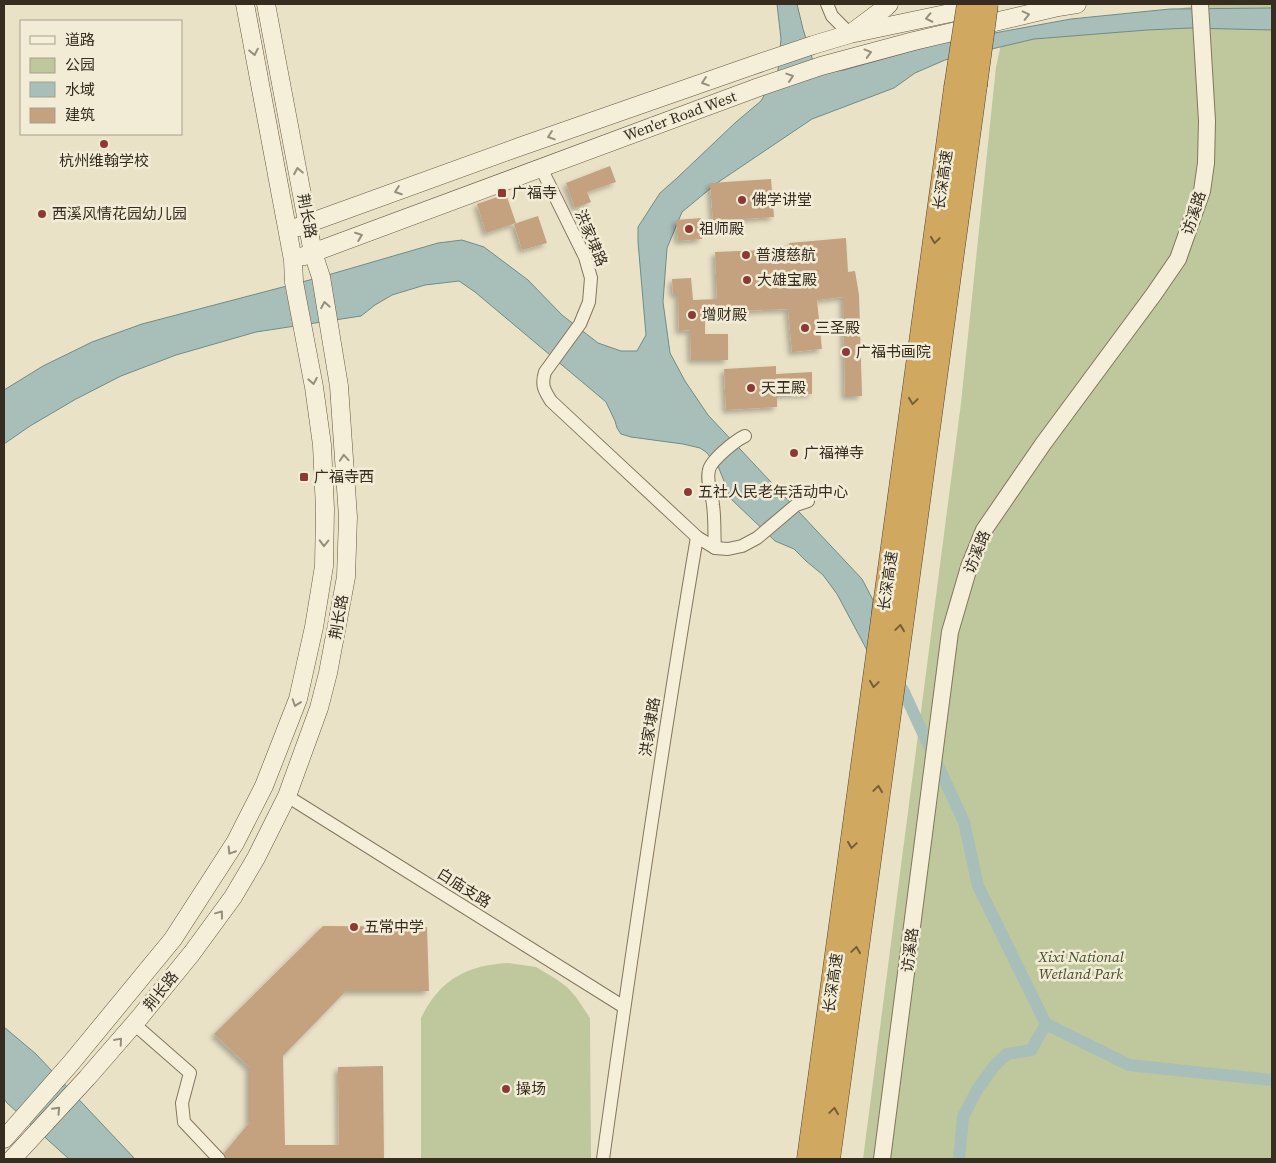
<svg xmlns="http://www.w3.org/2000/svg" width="1276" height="1163" font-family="'Source Serif 4','Noto Sans SC',serif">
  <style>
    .green { fill: #bfc79c }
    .water { fill: #a8beb9; stroke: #6f8c87 }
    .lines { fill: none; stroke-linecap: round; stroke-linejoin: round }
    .canal { stroke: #a8beb9; stroke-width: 12 }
    .building { fill: #c4a280; filter: url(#shadow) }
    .minor-casing { stroke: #84755e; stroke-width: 14 }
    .tertiary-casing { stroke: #84755e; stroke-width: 18 }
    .secondary-casing { stroke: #665641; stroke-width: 19 }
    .motorway-casing { stroke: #524332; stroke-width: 25 }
    .minor { stroke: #f5efd9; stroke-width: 12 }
    .tertiary { stroke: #f5efd9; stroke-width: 16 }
    .secondary { stroke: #f5efd9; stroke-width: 18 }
    .motorway { stroke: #d1a860; stroke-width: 24 }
    .motorway-bridge-casing { stroke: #524332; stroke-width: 25; stroke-linecap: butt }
    .motorway-bridge { stroke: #d1a860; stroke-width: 24 }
    .oneway { stroke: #968e7c }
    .oneway2 { stroke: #745e3a }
    .poi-dot { fill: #8d3a34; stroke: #f2ecd6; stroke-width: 2 }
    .labels { text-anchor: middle; stroke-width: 5; stroke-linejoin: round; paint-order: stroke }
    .street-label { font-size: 15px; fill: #362c20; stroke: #f2ecd6 }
    .poi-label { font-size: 15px; fill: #362c20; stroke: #f2ecd6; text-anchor: start }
    .park-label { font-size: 15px; font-style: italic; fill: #435029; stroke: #f2ecd6 }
  </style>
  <defs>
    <filter id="shadow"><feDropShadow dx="-3.5" dy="3.5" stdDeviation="2.5" flood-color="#0004"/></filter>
  </defs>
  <rect width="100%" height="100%" fill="#eae2c7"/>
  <g class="green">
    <polygon points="1205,4 1272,4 1272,1159 863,1159 961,403 996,67 1002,40"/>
    <path d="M 508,963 L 536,967 L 556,979 L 567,987 L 576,997 L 590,1018 L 591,1159 L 421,1159 L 421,1018 C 439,980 467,965 508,963 Z"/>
  </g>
  <g class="water">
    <polygon points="777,4 797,4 803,29 814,64 829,72 844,70 940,43 1071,19 1170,9 1272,8 1272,30 1190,28 1147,30 1034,39 945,60 915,73 894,88 812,119 717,183 682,212 667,248 663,302 670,353 685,381 708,415 862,579 873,600 868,652 837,594 823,575 806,561 794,549 775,541 731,499 718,466 706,452 700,448 683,444 631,437 621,434 617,428 615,421 606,402 475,292 459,281 425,285 392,295 375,305 361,316 256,332 176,355 121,376 76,399 30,426 4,444 4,390 43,366 92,342 142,324 321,277 438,243 462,240 484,247 528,280 562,315 598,343 621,351 637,351 646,335 638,242 638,227 660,193 677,178 736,122 761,101 778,70 781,39"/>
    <polygon points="4,1027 36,1054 135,1159 69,1159 7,1103 4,1099"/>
  </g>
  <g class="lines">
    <g class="canal">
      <polyline points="903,690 964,822 978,886 1046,1024 1129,1065 1272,1080"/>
      <polyline points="959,1159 963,1117 977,1090 994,1066 1007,1054 1031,1050 1046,1024"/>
    </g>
  </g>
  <g class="building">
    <polygon points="610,166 616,182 587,192 591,202 575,208 566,183"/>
    <polygon points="771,179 774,217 713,221 710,183"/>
    <polygon points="506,194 516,223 486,233 477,204"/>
    <polygon points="538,216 547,243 522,250 514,224"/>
    <polygon points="701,218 702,239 678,241 676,220"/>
    <polygon points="846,238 848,272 855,271 859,295 862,396 845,396 843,297 817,300 822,349 792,352 788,309 705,312 705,334 728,334 728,360 691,360 690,330 679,331 678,294 673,294 672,279 691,278 693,300 717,299 715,252 790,249 789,243"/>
    <polygon points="776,366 776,374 812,372 812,394 777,395 777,407 726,410 724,369"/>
    <polygon points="323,926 427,927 429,991 346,991 283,1056 285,1145 339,1145 338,1067 383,1066 384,1159 227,1159 224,1153 249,1123 249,1067 214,1034"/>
  </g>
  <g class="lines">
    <defs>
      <g id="minor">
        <polyline points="827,4 832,16 850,34"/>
        <path d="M 541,168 L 585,257 L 591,278 L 589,302 L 580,324 L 545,372 C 541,385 544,390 551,401 L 697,537 L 715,548 L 728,549 L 742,546 L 757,538 L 796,505 L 808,501"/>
        <path d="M 715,548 C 714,534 715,519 713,505 C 712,493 706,482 709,470 C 711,460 736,440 745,436"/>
        <polyline points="287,796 624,1007"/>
        <polyline points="134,1024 190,1073 182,1103 184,1122 219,1159"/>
        <path d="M 603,1159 C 632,951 662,744 697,537"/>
      </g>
      <polyline id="tertiary" points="882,1159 950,632 969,567 984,530 1043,444 1154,294 1178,259 1202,191 1206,163 1207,121 1200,4"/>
      <g id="secondary">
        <polyline points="854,31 886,7 889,4"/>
        <polyline points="298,227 519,147 751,66 813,45 850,34 979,7"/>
        <polyline points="304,256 759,87 821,66 914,41 1058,7 1077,4"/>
        <polyline points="4,1139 71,1063 173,939 235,843 264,786 298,699 314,627 324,566 325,509 322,445 314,387 294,282 293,260 245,4"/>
        <polyline points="12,1159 87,1078 140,1017 192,953 233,897 256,858 287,796 319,708 328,673 346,577 348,517 339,386 321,277 313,253 266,4"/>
      </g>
      <g id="motorway">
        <polyline points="809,1159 956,88"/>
        <polyline points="828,1159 975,85"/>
      </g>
    </defs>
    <use href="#minor" class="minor-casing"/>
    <use href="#tertiary" class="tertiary-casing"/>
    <use href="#secondary" class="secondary-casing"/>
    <use href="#motorway" class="motorway-casing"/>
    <use href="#minor" class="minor"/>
    <use href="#tertiary" class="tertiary"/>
    <use href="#secondary" class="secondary"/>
    <use href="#motorway" class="motorway"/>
    <defs>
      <g id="motorway-bridge">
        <polyline points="975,85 986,4"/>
        <polyline points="956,88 969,4"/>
      </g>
    </defs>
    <use href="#motorway-bridge" class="motorway-bridge-casing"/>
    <use href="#motorway-bridge" class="motorway-bridge"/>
  </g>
  <defs><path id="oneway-chevron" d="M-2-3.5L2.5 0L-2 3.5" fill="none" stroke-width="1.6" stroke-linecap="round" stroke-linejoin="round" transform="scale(1.25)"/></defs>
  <g class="oneway">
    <use href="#oneway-chevron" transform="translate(1026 15) rotate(-13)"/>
    <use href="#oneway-chevron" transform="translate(929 18) rotate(168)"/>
    <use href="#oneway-chevron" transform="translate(254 52) rotate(79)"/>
    <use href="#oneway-chevron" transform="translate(868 53) rotate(-15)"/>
    <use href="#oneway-chevron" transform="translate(790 77) rotate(-18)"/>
    <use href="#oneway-chevron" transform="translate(705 82) rotate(161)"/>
    <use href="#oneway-chevron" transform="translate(551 136) rotate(161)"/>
    <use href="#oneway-chevron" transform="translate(298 171) rotate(-101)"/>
    <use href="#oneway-chevron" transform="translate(398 191) rotate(160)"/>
    <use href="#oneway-chevron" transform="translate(359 236) rotate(-21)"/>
    <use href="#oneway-chevron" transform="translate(325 305) rotate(-100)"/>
    <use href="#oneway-chevron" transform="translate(313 381) rotate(80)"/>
    <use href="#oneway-chevron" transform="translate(344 458) rotate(-94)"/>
    <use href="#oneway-chevron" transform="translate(324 543) rotate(91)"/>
    <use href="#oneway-chevron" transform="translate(296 703) rotate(109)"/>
    <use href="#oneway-chevron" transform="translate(231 851) rotate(122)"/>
    <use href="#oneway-chevron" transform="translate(220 914) rotate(-53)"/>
    <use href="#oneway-chevron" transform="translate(119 1041) rotate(-49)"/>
    <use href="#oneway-chevron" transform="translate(57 1110) rotate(-47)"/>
  </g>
  <g class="oneway2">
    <use href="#oneway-chevron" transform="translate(935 240) rotate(98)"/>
    <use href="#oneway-chevron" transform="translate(913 401) rotate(98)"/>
    <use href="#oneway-chevron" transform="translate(900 628) rotate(-82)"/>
    <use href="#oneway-chevron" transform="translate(874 684) rotate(98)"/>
    <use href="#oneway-chevron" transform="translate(878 789) rotate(-82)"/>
    <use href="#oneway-chevron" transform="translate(852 845) rotate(98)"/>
    <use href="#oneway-chevron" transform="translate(856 950) rotate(-82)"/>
    <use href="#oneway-chevron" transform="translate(834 1111) rotate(-82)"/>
  </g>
  <g class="poi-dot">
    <circle cx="104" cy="144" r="5"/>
    <rect x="497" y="188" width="10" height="10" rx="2.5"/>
    <circle cx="742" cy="200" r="5"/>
    <circle cx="42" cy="214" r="5"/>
    <circle cx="689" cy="229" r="5"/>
    <circle cx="746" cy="255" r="5"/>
    <circle cx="747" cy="280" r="5"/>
    <circle cx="692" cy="315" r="5"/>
    <circle cx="805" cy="328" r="5"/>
    <circle cx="846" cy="352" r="5"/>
    <circle cx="751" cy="388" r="5"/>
    <circle cx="794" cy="453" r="5"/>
    <rect x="299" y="472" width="10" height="10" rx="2.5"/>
    <circle cx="688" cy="492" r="5"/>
    <circle cx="354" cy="927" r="5"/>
    <circle cx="506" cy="1089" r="5"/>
  </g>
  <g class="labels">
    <g class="street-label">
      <text transform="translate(680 116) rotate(-20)" y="5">Wen'er Road West</text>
      <text transform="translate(943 180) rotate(-82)" y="5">长深高速</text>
      <text transform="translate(1194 213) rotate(-72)" y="5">访溪路</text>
      <text transform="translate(307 216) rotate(79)" y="5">荆长路</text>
      <text transform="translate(591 238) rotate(67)" y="5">洪家埭路</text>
      <text transform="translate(977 552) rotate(-68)" y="5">访溪路</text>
      <text transform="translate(888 581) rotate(-82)" y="5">长深高速</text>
      <text transform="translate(339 617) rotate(-80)" y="5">荆长路</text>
      <text transform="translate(650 727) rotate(-81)" y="5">洪家埭路</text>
      <text transform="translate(464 888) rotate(32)" y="5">白庙支路</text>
      <text transform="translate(910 950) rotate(-83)" y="5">访溪路</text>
      <text transform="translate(833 983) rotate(-82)" y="5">长深高速</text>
      <text transform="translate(161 991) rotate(-51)" y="5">荆长路</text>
    </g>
    <g class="poi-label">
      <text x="104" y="166" text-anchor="middle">杭州维翰学校</text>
      <text x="512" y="198">广福寺</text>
      <text x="752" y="205">佛学讲堂</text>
      <text x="52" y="219">西溪风情花园幼儿园</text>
      <text x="699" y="234">祖师殿</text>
      <text x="756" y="260">普渡慈航</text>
      <text x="757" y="285">大雄宝殿</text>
      <text x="702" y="320">增财殿</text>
      <text x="815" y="333">三圣殿</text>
      <text x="856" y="357">广福书画院</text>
      <text x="761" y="393">天王殿</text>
      <text x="804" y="458">广福禅寺</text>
      <text x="314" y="482">广福寺西</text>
      <text x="698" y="497">五社人民老年活动中心</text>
      <text x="364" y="932">五常中学</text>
      <text x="516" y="1094">操场</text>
    </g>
    <g class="park-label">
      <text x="1081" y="962">Xixi National<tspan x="1081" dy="17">Wetland Park</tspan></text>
    </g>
  </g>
  <rect width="1276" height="1163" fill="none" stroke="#362c20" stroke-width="10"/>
  <rect x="20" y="20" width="162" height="115" fill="#f2ecd6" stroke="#a79f8d"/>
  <rect x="30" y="36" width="25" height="8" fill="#f5efd9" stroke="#a79f8d"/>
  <text x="65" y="45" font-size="15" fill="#362c20">道路</text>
  <rect x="30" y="58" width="25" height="15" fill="#bfc79c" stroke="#a79f8d"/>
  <text x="65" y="70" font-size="15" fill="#362c20">公园</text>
  <rect x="30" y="82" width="25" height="15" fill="#a8beb9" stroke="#a79f8d"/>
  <text x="65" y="95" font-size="15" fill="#362c20">水域</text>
  <rect x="30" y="108" width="25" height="15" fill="#c4a280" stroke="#a79f8d"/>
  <text x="65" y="120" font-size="15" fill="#362c20">建筑</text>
</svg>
